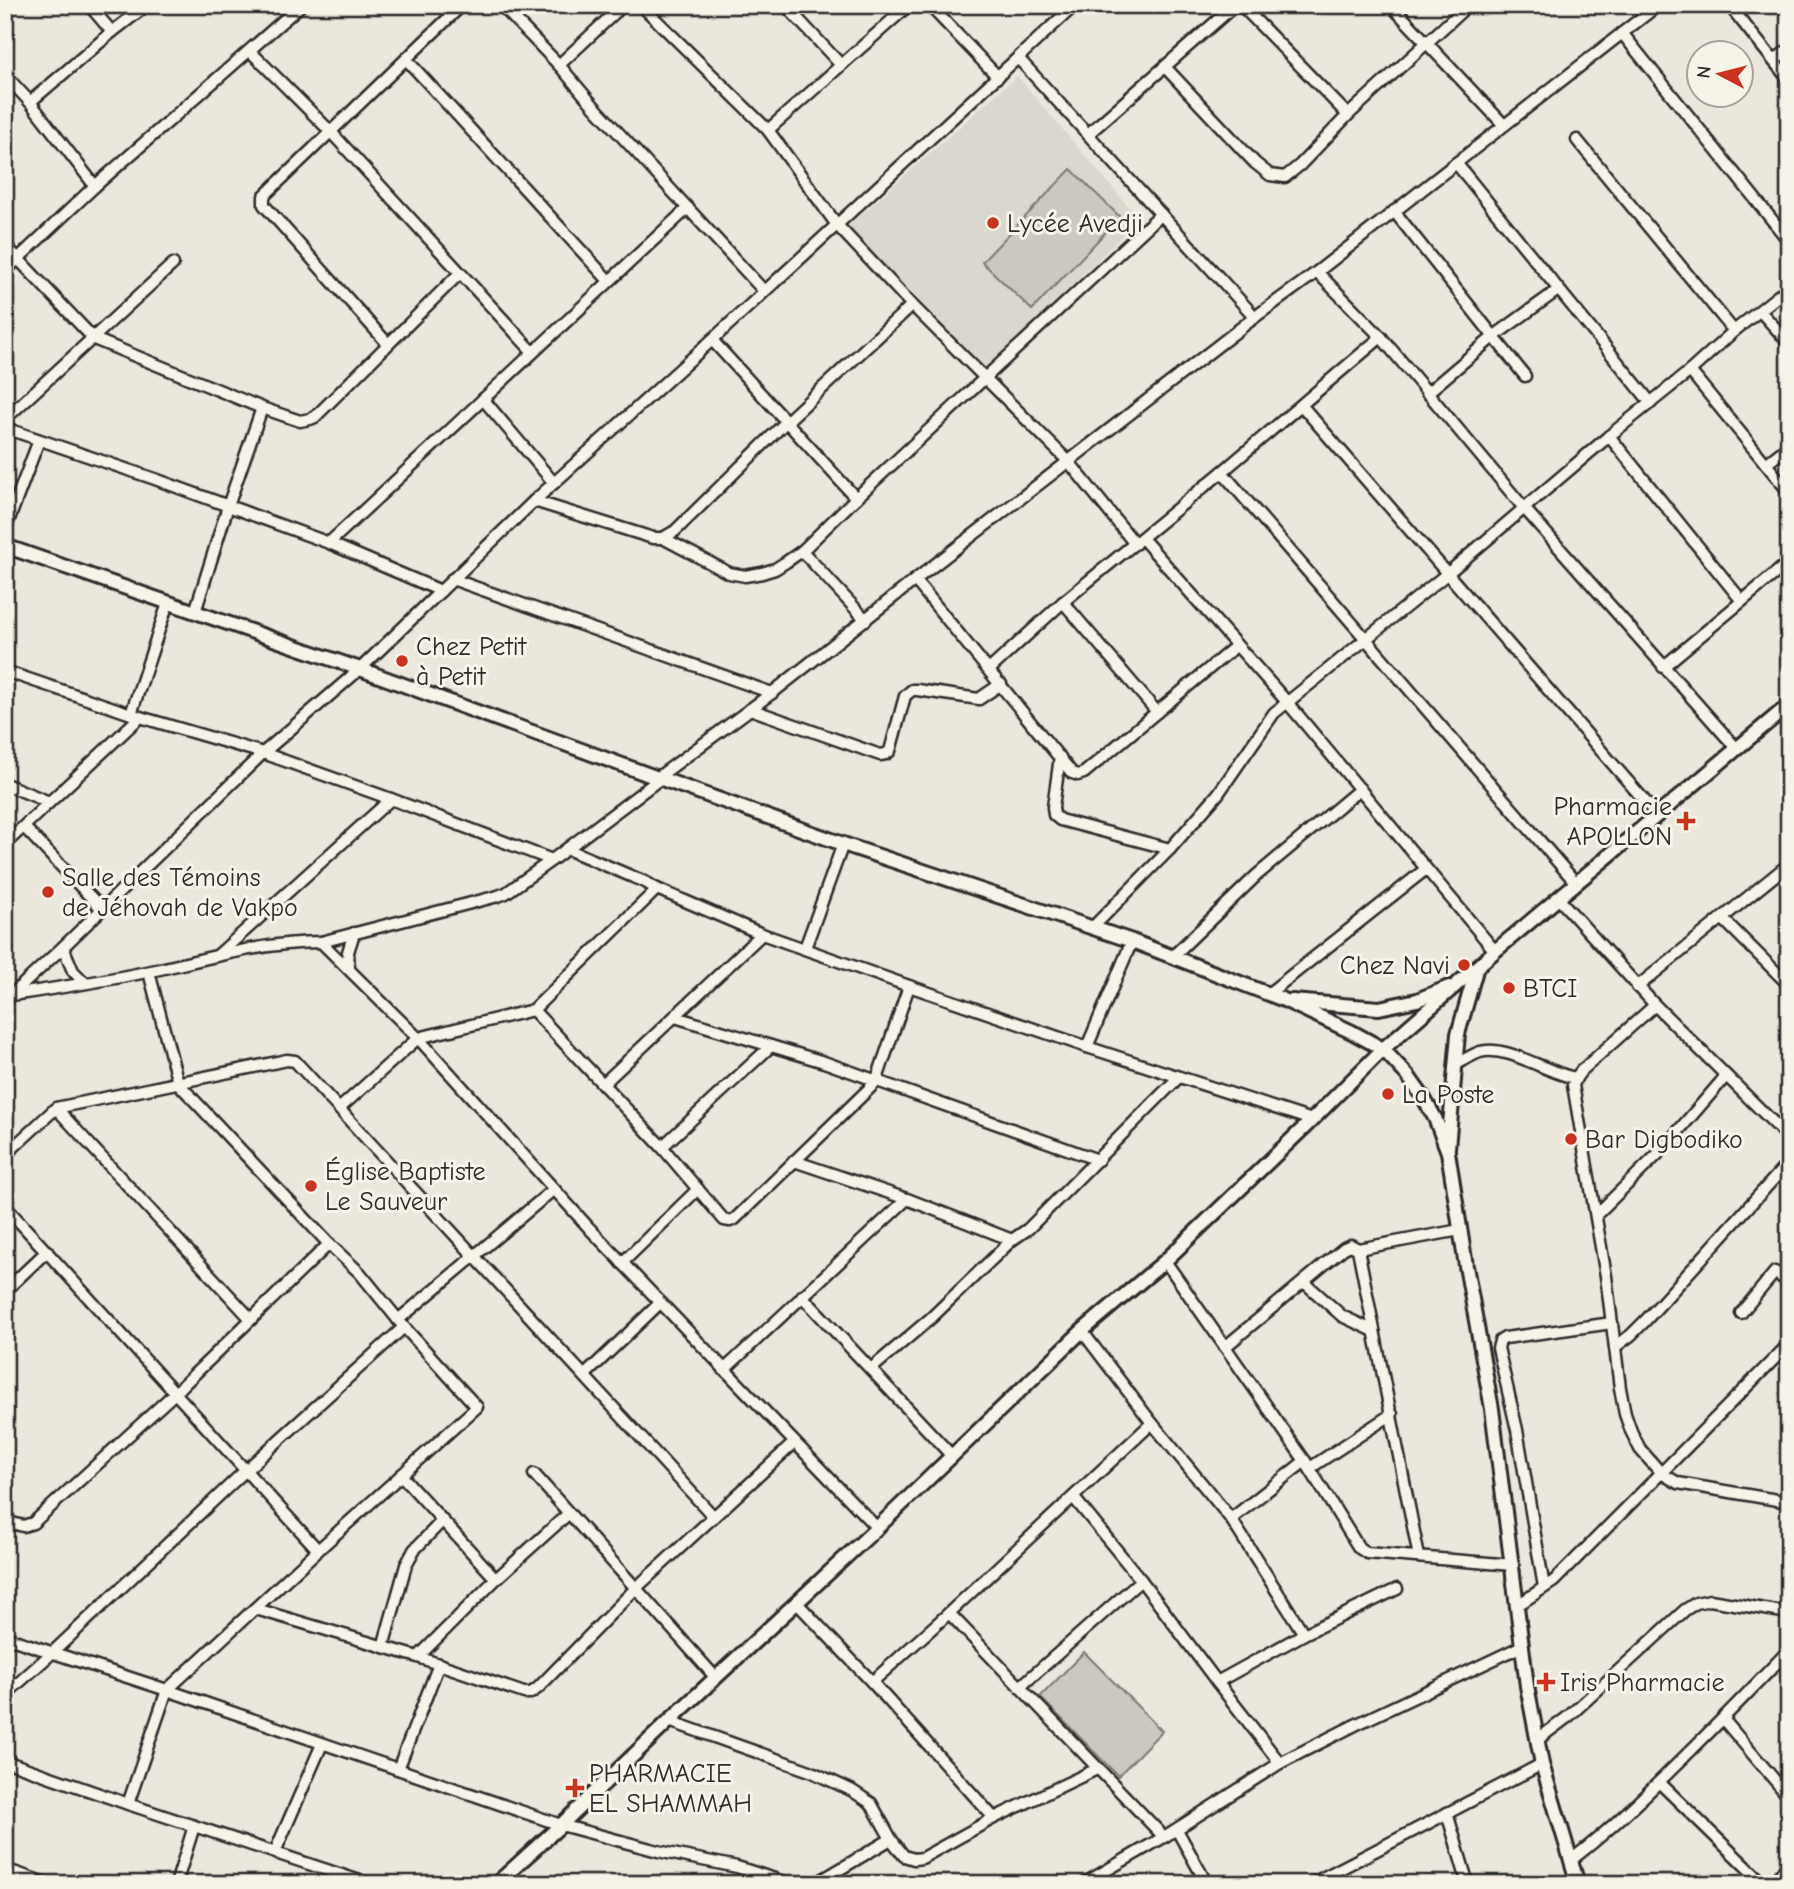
<svg xmlns="http://www.w3.org/2000/svg" width="1794" height="1889" font-family="'Comic Neue',sans-serif">
  <style>
    .built { fill: #dbd7ce }
    .green { fill: #cbc8bf; stroke: #7b7a75; stroke-width: 2 }
    .lines { fill: none; stroke-linecap: round; stroke-linejoin: round }
    .minor-casing { stroke: #2b2b2b; stroke-width: 15 }
    .tertiary-casing { stroke: #2b2b2b; stroke-width: 18 }
    .minor { stroke: #f7f3e8; stroke-width: 10 }
    .tertiary { stroke: #f7f3e8; stroke-width: 12 }
    .poi-dot { fill: #c8321e; stroke: #f7f3e8; stroke-width: 2.5 }
    .labels { text-anchor: middle; stroke-width: 6; stroke-linejoin: round; paint-order: stroke }
    .poi-label { font-size: 26px; fill: #2b2b2b; stroke: #f7f3e8; text-anchor: start }
  </style>
  <rect width="100%" height="100%" fill="#ebe7dd"/>
  <filter id="ink" filterUnits="userSpaceOnUse"><feTurbulence type="fractalNoise" baseFrequency=".0143" numOctaves="2"/><feDisplacementMap in="SourceGraphic" scale="14" xChannelSelector="R" yChannelSelector="G"/><feConvolveMatrix kernelMatrix="1 2 1 2 8 2 1 2 1" color-interpolation-filters="sRGB"/></filter>
  <g filter="url(#ink)">
    <polygon class="built" points="1017,76 1139,219 987,369 847,227"/>
    <g class="green">
      <polygon points="1071,169 1120,217 1032,310 982,262"/>
      <polygon points="1084,1652 1162,1731 1118,1776 1040,1697"/>
    </g>
    <g class="lines">
      <defs>
        <g id="minor">
          <polyline points="89,5 112,32"/>
          <polyline points="501,5 559,65 592,104 764,291"/>
          <polyline points="641,5 768,130 837,225 912,305 1069,462 1135,544"/>
          <polyline points="785,5 841,65"/>
          <polyline points="929,5 998,77"/>
          <polyline points="1241,5 1348,115"/>
          <polyline points="1391,5 1504,125"/>
          <polyline points="1729,5 1789,80"/>
          <polyline points="1622,33 1789,241"/>
          <polyline points="250,51 330,131 533,352"/>
          <polyline points="1018,58 1255,317"/>
          <polyline points="406,59 609,281"/>
          <polyline points="1774,61 1789,49"/>
          <polyline points="559,65 623,5"/>
          <polyline points="1165,67 1255,163 1270,175 1285,177 1300,165 1348,115 1468,5"/>
          <polyline points="5,75 30,102 95,186"/>
          <polyline points="30,102 112,32 147,5"/>
          <polyline points="768,130 909,5"/>
          <polyline points="1088,134 1235,5"/>
          <polyline points="1577,140 1734,331"/>
          <polyline points="1456,163 1651,403"/>
          <polyline points="1394,211 1525,376"/>
          <polyline points="5,245 94,339 262,408 300,421 310,419 315,417 460,273"/>
          <polyline points="5,271 95,186 301,5"/>
          <polyline points="1317,272 1381,337 1524,508 1737,749"/>
          <polyline points="1760,311 1789,343"/>
          <polyline points="712,340 856,498"/>
          <polyline points="388,344 264,205 264,196 462,5"/>
          <polyline points="1690,371 1789,492"/>
          <polyline points="1427,393 1493,337 1558,290"/>
          <polyline points="483,399 554,483"/>
          <polyline points="1302,406 1657,815"/>
          <polyline points="5,419 173,264"/>
          <polyline points="5,428 155,479 329,543 441,591"/>
          <polyline points="1609,436 1742,601"/>
          <polyline points="1766,464 1789,446"/>
          <polyline points="1222,472 1576,883"/>
          <polyline points="534,501 653,538 663,538 729,573 745,576 762,573 775,569 786,562 802,551 856,498 1161,214"/>
          <polyline points="5,530 39,440"/>
          <polyline points="663,538 675,531 786,422 912,305"/>
          <polyline points="1142,538 1287,702 1495,951"/>
          <polyline points="329,543 688,208"/>
          <polyline points="802,551 866,620"/>
          <polyline points="452,579 772,693"/>
          <polyline points="915,580 1072,773 1078,775 1084,773 1236,646"/>
          <polyline points="1063,602 1157,712"/>
          <polyline points="195,612 228,506 262,408"/>
          <polyline points="1663,667 1789,562"/>
          <polyline points="989,670 1063,602 1222,472 1381,337"/>
          <polyline points="5,671 140,717 263,753 391,799 552,860"/>
          <polyline points="750,709 880,755 886,754 890,751 905,696 912,690 917,690 979,699 1001,684"/>
          <polyline points="131,714 168,603"/>
          <polyline points="1060,757 1053,807 1054,815 1060,820 1170,849"/>
          <polyline points="661,775 772,693 915,580 1255,317 1317,272 1658,5"/>
          <polyline points="5,784 49,802"/>
          <polyline points="24,827 102,909"/>
          <polyline points="5,844 140,717"/>
          <polyline points="567,849 645,882 657,889 762,934 909,986 1087,1047 1312,1120"/>
          <polyline points="1559,899 1655,1005 1789,1138"/>
          <polyline points="1723,919 1789,985"/>
          <polyline points="1092,928 1170,849 1218,794 1274,713 1448,573 1609,436 1690,371 1734,331 1789,287"/>
          <polyline points="321,942 418,1038 590,1229 877,1528"/>
          <polyline points="63,947 73,971 85,983"/>
          <polyline points="805,948 843,844"/>
          <polyline points="218,955 391,799"/>
          <polyline points="1172,957 1257,875 1360,789"/>
          <polyline points="349,968 348,952 354,933"/>
          <polyline points="1637,987 1789,864"/>
          <polyline points="1268,994 1426,869"/>
          <path d="M 12,995 C 58,988 105,981 151,971 C 206,959 263,942 321,942 L 498,896 L 506,893 L 552,860 L 657,781"/>
          <polyline points="5,1001 63,947 263,753 360,669 534,501 712,340 1075,5"/>
          <polyline points="1655,1005 1581,1071 1576,1078 1573,1085 1606,1276 1620,1388 1625,1414 1631,1431 1640,1449 1661,1473 1678,1483 1789,1502"/>
          <polyline points="533,1010 662,1147 724,1220 730,1221 735,1219 876,1082 909,986"/>
          <polyline points="675,1017 824,1062 1098,1160"/>
          <polyline points="1087,1047 1132,941"/>
          <path d="M 1455,1065 C 1463,1061 1471,1055 1480,1052 C 1507,1044 1548,1074 1576,1078"/>
          <polyline points="603,1084 762,934"/>
          <polyline points="56,1108 251,1319"/>
          <polyline points="340,1108 418,1038 533,1010 657,889"/>
          <polyline points="662,1147 771,1046"/>
          <polyline points="5,1155 56,1108 287,1060 295,1061 713,1516"/>
          <polyline points="794,1161 907,1199 1012,1240"/>
          <polyline points="5,1206 318,1550"/>
          <polyline points="1596,1215 1661,1151 1726,1076"/>
          <polyline points="1358,1249 1460,1230"/>
          <polyline points="1165,1261 1305,1461 1359,1548 1367,1553 1513,1565"/>
          <polyline points="622,1263 698,1189"/>
          <polyline points="1304,1282 1342,1316 1374,1331"/>
          <polyline points="5,1291 47,1251"/>
          <polyline points="802,1296 952,1456"/>
          <polyline points="1741,1313 1775,1272 1789,1283"/>
          <polyline points="398,1320 554,1189"/>
          <polyline points="1082,1331 1152,1423 1231,1519 1304,1634"/>
          <polyline points="1225,1347 1344,1248 1351,1245 1358,1249 1419,1557"/>
          <polyline points="1615,1347 1631,1335 1646,1320 1789,1162"/>
          <polyline points="871,1369 931,1318 1012,1240 1028,1229 1179,1077"/>
          <polyline points="724,1370 907,1199"/>
          <polyline points="585,1375 660,1303"/>
          <polyline points="1310,1468 1392,1414"/>
          <polyline points="534,1474 716,1678"/>
          <polyline points="401,1475 496,1579"/>
          <polyline points="1074,1498 1141,1580 1217,1682 1280,1763"/>
          <polyline points="1231,1519 1305,1461"/>
          <polyline points="5,1521 23,1526 33,1523 176,1392 329,1244"/>
          <polyline points="1544,1587 1517,1430 1498,1348 1500,1341 1505,1338 1612,1323"/>
          <polyline points="797,1603 872,1682 994,1818"/>
          <polyline points="1518,1605 1554,1581 1789,1344"/>
          <polyline points="256,1609 418,1657 524,1693 531,1693 538,1688 635,1589 794,1443"/>
          <polyline points="949,1613 1164,1837"/>
          <polyline points="5,1637 167,1690 561,1825 658,1851 737,1867 790,1884"/>
          <polyline points="383,1647 406,1565 414,1550 442,1521"/>
          <polyline points="418,1657 496,1579 568,1514"/>
          <polyline points="872,1682 949,1613 1152,1423"/>
          <polyline points="1217,1682 1304,1634 1397,1589"/>
          <polyline points="1020,1687 1141,1580"/>
          <polyline points="5,1695 52,1653 247,1469 404,1327"/>
          <polyline points="1723,1719 1789,1797"/>
          <polyline points="669,1721 810,1771 851,1790 871,1803 891,1839 904,1856 914,1859 922,1858 994,1818 1097,1769"/>
          <polyline points="1537,1740 1569,1716 1685,1610 1696,1603 1710,1600 1789,1613"/>
          <polyline points="5,1761 128,1804 369,1884"/>
          <polyline points="398,1769 439,1664"/>
          <polyline points="1659,1782 1764,1884"/>
          <polyline points="128,1804 167,1690 318,1550 477,1407 404,1327 360,1273 329,1244 178,1083 149,972"/>
          <polyline points="1447,1813 1468,1884"/>
          <polyline points="1177,1830 1207,1884"/>
          <polyline points="275,1852 322,1744"/>
          <path d="M 1571,1860 C 1607,1833 1639,1802 1671,1770 C 1711,1731 1750,1691 1789,1650"/>
          <polyline points="5,1869 48,1884"/>
          <polyline points="176,1884 194,1826"/>
          <polyline points="815,1884 891,1839"/>
          <polyline points="1083,1884 1164,1837 1280,1763 1355,1725 1522,1646"/>
          <polyline points="1311,1884 1542,1764"/>
          <polyline points="1774,1884 1789,1862"/>
        </g>
        <g id="tertiary">
          <polyline points="5,546 360,669 655,777"/>
          <polyline points="662,779 843,844 1132,941 1284,1000 1352,1032 1383,1049 1408,1076 1423,1097 1435,1118 1448,1152 1466,1266 1492,1409 1527,1686 1542,1764 1578,1884"/>
          <polyline points="1292,1001 1379,1008 1417,1000 1449,987"/>
          <polyline points="1448,1148 1458,1034 1476,970"/>
          <polyline points="496,1884 561,1825 669,1721 877,1528 1082,1331 1165,1261 1312,1120 1383,1049 1495,951 1789,705"/>
        </g>
      </defs>
      <use href="#minor" class="minor-casing"/>
      <use href="#tertiary" class="tertiary-casing"/>
      <use href="#minor" class="minor"/>
      <use href="#tertiary" class="tertiary"/>
    </g>
  </g>
  <g class="poi-dot">
    <circle cx="993" cy="223" r="7"/>
    <circle cx="402" cy="661" r="7"/>
    <path d="M1682.5 810.5h7v7h7v7h-7v7h-7v-7h-7v-7h7z"/>
    <circle cx="48" cy="892" r="7"/>
    <circle cx="1464" cy="965" r="7"/>
    <circle cx="1509" cy="988" r="7"/>
    <circle cx="1388" cy="1094" r="7"/>
    <circle cx="1571" cy="1139" r="7"/>
    <circle cx="311" cy="1186" r="7"/>
    <path d="M1542.5 1671.5h7v7h7v7h-7v7h-7v-7h-7v-7h7z"/>
    <path d="M571.5 1777.5h7v7h7v7h-7v7h-7v-7h-7v-7h7z"/>
  </g>
  <g class="labels">
    <g class="poi-label">
      <text x="1007" y="232">Lycée Avedji</text>
      <text x="416" y="655">Chez Petit<tspan x="416" dy="30">à Petit</tspan></text>
      <text x="1672" y="815" text-anchor="end">Pharmacie<tspan x="1672" dy="30">APOLLON</tspan></text>
      <text x="62" y="886">Salle des Témoins<tspan x="62" dy="30">de Jéhovah de Vakpo</tspan></text>
      <text x="1450" y="974" text-anchor="end">Chez Navi</text>
      <text x="1523" y="997">BTCI</text>
      <text x="1402" y="1103">La Poste</text>
      <text x="1585" y="1148">Bar Digbodiko</text>
      <text x="325" y="1180">Église Baptiste<tspan x="325" dy="30">Le Sauveur</tspan></text>
      <text x="1560" y="1691">Iris Pharmacie</text>
      <text x="589" y="1782">PHARMACIE<tspan x="589" dy="30">EL SHAMMAH</tspan></text>
    </g>
  </g>
  <rect width="1794" height="1889" fill="none" stroke="#f7f3e8" stroke-width="28"/>
  <rect x="14" y="14" width="1766" height="1861" fill="none" stroke="#2b2b2b" stroke-width="2.5" filter="url(#ink)"/>
  <g transform="translate(1720 74) rotate(277)"><circle r="33" fill="#f7f3e8" stroke="#a5a39c" stroke-width="2"/>
  <path d="M0-5L12 26L0 18L-12 26Z" fill="#c8321e"/>
  <text y="-10" font-size="19" font-weight="bold" text-anchor="middle" fill="#2b2b2b">N</text>
  </g>
</svg>
